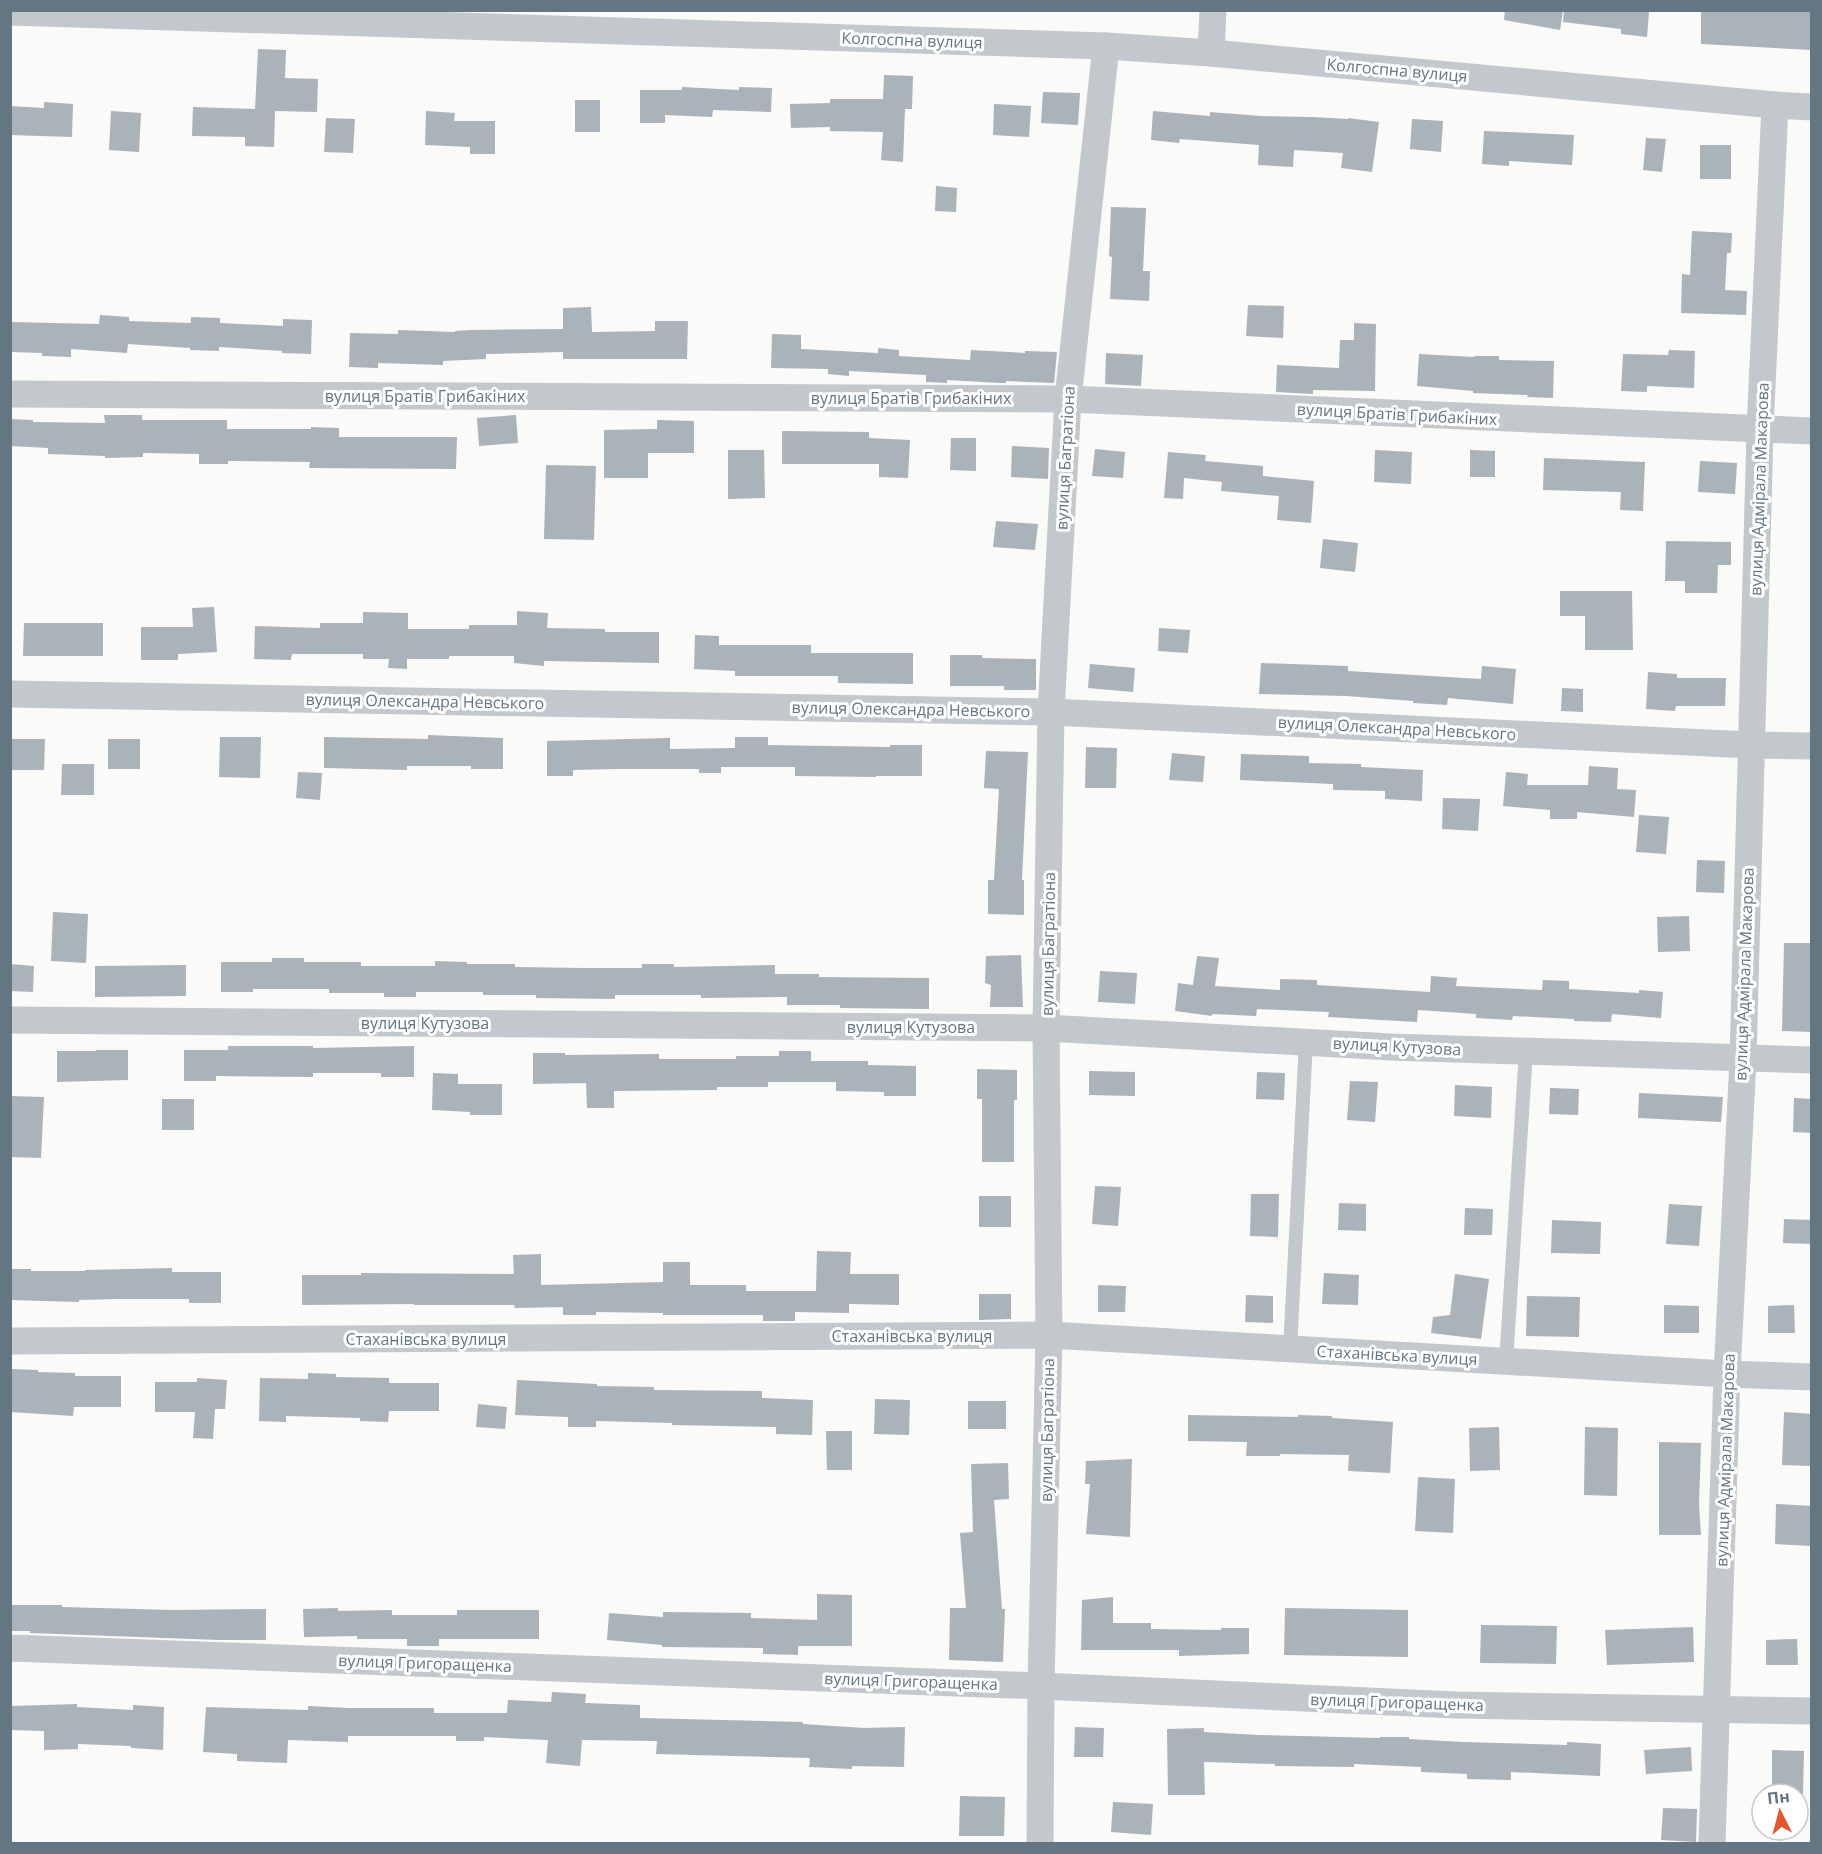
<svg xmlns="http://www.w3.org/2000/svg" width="1822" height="1854" font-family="'Open Sans',sans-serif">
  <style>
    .building { fill: #aab3b9 }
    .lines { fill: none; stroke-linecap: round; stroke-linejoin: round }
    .service { stroke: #c3c8cc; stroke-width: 14 }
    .minor { stroke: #c3c8cc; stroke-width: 27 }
    .labels { text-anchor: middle; stroke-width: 6; stroke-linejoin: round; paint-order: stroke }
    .street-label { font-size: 16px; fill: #657683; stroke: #fff }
  </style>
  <rect width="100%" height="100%" fill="#fafaf8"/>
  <g class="building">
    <polygon points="1505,10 1563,10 1560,30 1504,20"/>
    <polygon points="1564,10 1649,12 1647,37 1621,34 1621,29 1563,22"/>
    <polygon points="1701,10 1812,10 1812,50 1701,44"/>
    <polygon points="258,49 286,50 285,78 318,79 317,112 275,111 274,147 245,146 245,137 192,136 193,107 255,109"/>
    <polygon points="884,75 913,76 912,109 905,109 903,162 881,160 883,132 830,131 830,127 791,128 790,104 830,103 830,99 883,99"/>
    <polygon points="682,87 739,90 739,87 772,88 771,112 713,110 712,117 665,115 665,123 640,123 640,90 682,90"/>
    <polygon points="1043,92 1080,93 1078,125 1041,123"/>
    <rect x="575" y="100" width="25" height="32"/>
    <polygon points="44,102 73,104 72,137 10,135 10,106 44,108"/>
    <polygon points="994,104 1031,106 1029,137 993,135"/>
    <polygon points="111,111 141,113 139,152 109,150"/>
    <polygon points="426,111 455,113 454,121 495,121 495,154 470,154 470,147 425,145"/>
    <polygon points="1153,111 1210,116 1210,112 1261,116 1312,117 1348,119 1348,118 1379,122 1372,172 1341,168 1343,153 1294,150 1293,167 1258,165 1259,145 1180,139 1179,143 1151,140"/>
    <polygon points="326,118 355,119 353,153 324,152"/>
    <polygon points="1412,119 1443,121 1441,152 1410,149"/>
    <polygon points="1484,131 1574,135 1572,165 1509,161 1509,166 1482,164"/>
    <polygon points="1646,138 1666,139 1662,172 1643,170"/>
    <rect x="1700" y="145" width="31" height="34"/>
    <polygon points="936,186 957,188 956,212 935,211"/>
    <polygon points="1111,207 1146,208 1143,271 1150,271 1149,301 1110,299 1112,257 1109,256"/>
    <polygon points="1692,231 1732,233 1731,253 1727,253 1725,290 1747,291 1746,315 1681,313 1682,274 1690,275"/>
    <polygon points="1248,305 1284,306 1283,338 1246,336"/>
    <polygon points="591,307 592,332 655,331 655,321 688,321 687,359 563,359 563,352 486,354 486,359 443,361 443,365 378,363 378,368 349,367 350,333 398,334 398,330 455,332 455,331 470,330 563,329 563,308"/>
    <polygon points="100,315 129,317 129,321 191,323 191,317 220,318 220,323 283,326 283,319 312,320 311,354 282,353 282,351 219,347 219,351 190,350 190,348 128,344 127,353 71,349 71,357 42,356 42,353 10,352 10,322 99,324"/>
    <polygon points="1354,323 1376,324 1375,391 1313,390 1313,394 1276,392 1277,365 1339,368 1340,340 1354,340"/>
    <polygon points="772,334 801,335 801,349 878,353 878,348 899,350 899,356 970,360 971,350 1025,353 1025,351 1057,352 1054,383 1006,381 1006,383 1000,383 947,380 947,383 926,382 926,375 849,371 849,376 828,374 828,369 771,368"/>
    <polygon points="1669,350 1695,351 1694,388 1647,386 1647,392 1621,391 1623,354 1668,355"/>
    <polygon points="1106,353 1143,355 1141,386 1105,384"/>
    <polygon points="1419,354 1474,357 1474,356 1499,356 1499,360 1554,361 1553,398 1527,397 1528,395 1473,393 1473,391 1417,386"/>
    <polygon points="104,415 142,415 142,420 227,420 227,429 311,429 311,427 339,428 339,437 457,437 456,469 309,468 310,462 228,461 228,464 199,464 199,454 143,453 143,457 105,458 105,456 48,454 48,448 10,446 10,419 33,420 33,422 105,423"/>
    <polygon points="516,415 518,443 479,446 477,418"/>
    <polygon points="657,420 694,421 694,453 648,453 648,478 604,478 604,430 657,429"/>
    <polygon points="782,431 869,432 869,438 910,440 908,478 879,477 879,464 782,464"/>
    <polygon points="951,438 976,438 976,471 950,470"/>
    <polygon points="1012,446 1049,448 1048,479 1011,477"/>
    <polygon points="1095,449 1125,452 1123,478 1092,476"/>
    <polygon points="728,450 764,450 765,498 728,499"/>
    <polygon points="1375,450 1412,452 1411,484 1374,482"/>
    <polygon points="1470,450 1495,451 1495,477 1470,477"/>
    <polygon points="1168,452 1206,455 1205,461 1263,466 1263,476 1314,481 1311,523 1277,520 1279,496 1221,491 1222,482 1184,478 1183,499 1164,498"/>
    <polygon points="1544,458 1645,462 1643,511 1620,510 1621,492 1543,490"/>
    <polygon points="1700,461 1737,463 1735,494 1698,492"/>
    <polygon points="546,465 596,466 594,540 544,539"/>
    <polygon points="996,521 1038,524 1035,550 993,547"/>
    <polygon points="1323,539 1358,543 1355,572 1320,568"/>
    <polygon points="1666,541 1731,542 1731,565 1718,565 1717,593 1685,593 1685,581 1665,581"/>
    <polygon points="1560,591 1632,591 1633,650 1585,650 1585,616 1560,616"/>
    <polygon points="214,607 217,652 178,654 178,660 141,660 141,627 193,627 192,608"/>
    <polygon points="517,611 548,613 547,628 605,629 605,632 659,632 659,663 544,661 544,666 514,663 514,656 449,656 449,659 407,659 407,669 388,668 389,659 363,659 363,654 292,654 291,660 254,659 255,626 320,628 320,623 363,623 363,612 408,613 408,629 469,629 469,625 517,625"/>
    <polygon points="24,623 103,623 103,656 23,656"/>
    <polygon points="1159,628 1190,630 1188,653 1158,651"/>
    <polygon points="695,635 719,636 719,645 811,645 811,653 913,653 913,684 838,683 838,676 735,676 735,671 694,669"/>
    <polygon points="950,655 982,655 982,658 1036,659 1036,690 1004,690 1004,686 950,686"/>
    <polygon points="1261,663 1348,666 1348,671 1481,679 1482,666 1516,669 1513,704 1448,698 1447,705 1413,703 1413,701 1346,696 1259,694"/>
    <polygon points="1090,664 1135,668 1133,692 1088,688"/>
    <polygon points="1648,672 1677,674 1677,678 1726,678 1725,706 1676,706 1675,711 1646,709"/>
    <polygon points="1562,688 1583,689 1583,712 1561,711"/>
    <polygon points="428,735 503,738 503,769 471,769 471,766 407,766 407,770 324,768 324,737 428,739"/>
    <polygon points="220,737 261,737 260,778 219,777"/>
    <polygon points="735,737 768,737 768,745 890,747 890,745 922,745 922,776 876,776 876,777 795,776 795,767 721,767 721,773 699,773 699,769 616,769 573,770 573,776 547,776 547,741 670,738 670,749 735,748"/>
    <polygon points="12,739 45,739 44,770 12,770"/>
    <rect x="108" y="739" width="32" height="30"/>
    <polygon points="1086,747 1117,748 1116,788 1085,788"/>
    <polygon points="986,751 1028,752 1022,880 1024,880 1024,915 988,914 988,880 994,880 999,789 984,788"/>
    <polygon points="1172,753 1205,756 1203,782 1169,780"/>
    <polygon points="1241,754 1309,756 1309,763 1361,764 1361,767 1423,770 1422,801 1385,799 1385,791 1333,790 1333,784 1240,780"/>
    <polygon points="62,764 94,764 94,795 61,795"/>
    <polygon points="1589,766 1618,768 1617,789 1636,790 1634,817 1577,812 1577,819 1550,819 1550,810 1503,806 1506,772 1528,774 1527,785 1588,785"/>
    <polygon points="298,772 322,773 320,800 296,798"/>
    <polygon points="1443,798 1480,799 1478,831 1442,829"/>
    <polygon points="1639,815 1669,817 1666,854 1636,852"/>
    <polygon points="1697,860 1725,861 1724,893 1696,892"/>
    <polygon points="53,912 88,914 86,963 51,961"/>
    <polygon points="1689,916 1690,951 1658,952 1657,917"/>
    <polygon points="1784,943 1812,943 1812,1032 1782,1031"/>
    <polygon points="1021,955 1023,1007 990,1007 991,985 985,983 986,956"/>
    <polygon points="1197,956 1219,958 1215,986 1280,990 1280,979 1317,980 1317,985 1430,992 1431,976 1457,978 1456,986 1542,990 1543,980 1569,981 1569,989 1639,993 1639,990 1663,992 1661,1018 1612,1014 1611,1022 1574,1021 1574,1019 1513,1016 1512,1020 1476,1018 1476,1014 1418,1010 1417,1022 1328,1017 1329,1012 1257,1009 1256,1016 1212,1014 1212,1016 1175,1011 1178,983 1193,985"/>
    <polygon points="272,958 304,958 304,962 361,962 361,966 435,966 435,961 467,962 467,964 515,964 515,967 585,968 642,968 642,964 674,964 674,967 775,965 775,974 819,974 819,977 929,978 929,1009 840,1008 840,1005 787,1005 787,997 701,998 701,995 615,995 615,999 536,998 536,995 483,995 483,992 416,992 416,997 384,997 384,993 329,993 329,989 253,989 253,992 221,992 221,962 272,962"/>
    <polygon points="10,964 34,966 33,992 10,991"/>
    <polygon points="186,965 186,996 95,997 95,966"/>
    <polygon points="1100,971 1137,973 1135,1004 1098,1002"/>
    <polygon points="228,1046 313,1046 313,1048 414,1046 414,1077 381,1077 381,1073 313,1073 313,1077 216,1076 216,1081 184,1081 184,1050 228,1050"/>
    <polygon points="96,1050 128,1050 128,1080 57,1082 57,1051 96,1051"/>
    <polygon points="779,1051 811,1051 811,1061 868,1061 868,1065 916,1066 916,1096 884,1096 884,1092 836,1091 836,1082 768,1082 768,1087 717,1087 717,1090 614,1091 614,1108 587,1108 586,1083 533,1084 533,1053 565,1053 565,1055 659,1054 659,1059 736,1059 736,1056 779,1056"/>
    <polygon points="977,1069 1017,1070 1017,1100 1014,1100 1014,1162 982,1162 982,1099 977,1099"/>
    <polygon points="1089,1071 1135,1072 1135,1096 1089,1095"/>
    <polygon points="1257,1072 1285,1073 1284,1100 1256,1099"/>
    <polygon points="433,1073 458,1074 458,1084 502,1084 502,1115 470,1115 470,1112 432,1110"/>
    <polygon points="1350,1081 1378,1082 1375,1122 1347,1120"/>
    <polygon points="1455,1085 1492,1087 1491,1118 1454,1116"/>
    <polygon points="1550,1088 1579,1089 1578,1115 1549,1114"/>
    <polygon points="1639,1093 1723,1097 1721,1122 1638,1118"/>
    <polygon points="10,1096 44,1097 41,1158 10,1157"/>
    <polygon points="1794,1098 1812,1099 1812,1133 1793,1132"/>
    <rect x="162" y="1099" width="32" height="31"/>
    <polygon points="1095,1186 1121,1187 1118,1226 1092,1224"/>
    <polygon points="1251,1194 1279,1194 1278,1237 1250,1236"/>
    <rect x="979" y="1196" width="32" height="31"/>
    <polygon points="1339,1203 1366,1204 1366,1231 1338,1230"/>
    <polygon points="1669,1204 1702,1206 1699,1246 1666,1244"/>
    <polygon points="1465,1208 1493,1209 1492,1235 1464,1235"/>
    <polygon points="1784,1219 1812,1220 1812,1244 1783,1243"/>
    <polygon points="1552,1220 1601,1222 1600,1254 1551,1253"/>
    <polygon points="817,1251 851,1252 850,1274 899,1274 899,1305 849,1304 849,1313 795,1312 795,1321 763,1321 763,1315 663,1315 663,1313 596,1312 596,1315 563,1315 563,1307 515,1308 514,1305 414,1305 414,1304 302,1305 302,1275 361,1275 361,1273 514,1274 513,1255 541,1254 541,1285 663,1282 663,1262 690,1262 690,1285 746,1285 746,1291 816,1291"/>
    <polygon points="172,1268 172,1272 221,1272 221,1303 189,1303 189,1299 117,1299 79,1300 79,1302 10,1300 10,1269 31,1269 31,1271 85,1271 85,1270"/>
    <polygon points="1324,1273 1359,1275 1358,1305 1322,1304"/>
    <polygon points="1455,1274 1489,1279 1481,1339 1431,1333 1433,1317 1450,1315"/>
    <polygon points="1098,1285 1126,1286 1125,1312 1098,1312"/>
    <polygon points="979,1294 1011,1294 1011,1319 979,1320"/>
    <polygon points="1246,1295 1273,1296 1273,1323 1245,1322"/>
    <polygon points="1527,1296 1580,1297 1579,1337 1526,1336"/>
    <polygon points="1664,1305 1699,1306 1699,1333 1664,1333"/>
    <polygon points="1794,1305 1795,1333 1768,1333 1768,1306"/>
    <polygon points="11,1369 38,1370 38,1372 75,1373 75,1376 121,1376 121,1407 74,1407 73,1416 10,1412"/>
    <polygon points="308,1373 336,1374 336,1377 389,1378 389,1383 439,1383 439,1411 389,1411 388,1422 360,1421 360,1418 286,1416 286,1422 259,1421 260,1378 308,1379"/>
    <polygon points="197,1378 227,1380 225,1409 215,1409 213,1439 193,1438 195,1412 155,1412 155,1382 197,1382"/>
    <polygon points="517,1380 597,1384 597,1386 654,1387 654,1390 762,1391 762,1398 813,1400 812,1435 776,1434 776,1427 672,1425 672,1423 596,1421 596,1427 568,1427 568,1417 515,1415"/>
    <polygon points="875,1399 910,1400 909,1435 874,1434"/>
    <rect x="968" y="1401" width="38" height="28"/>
    <polygon points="478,1404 507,1407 505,1429 476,1427"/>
    <polygon points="1784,1412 1812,1414 1812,1466 1782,1465"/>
    <polygon points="1188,1415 1298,1417 1298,1415 1332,1416 1332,1418 1393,1422 1390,1473 1348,1471 1349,1455 1280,1454 1280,1456 1246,1456 1247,1442 1188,1441"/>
    <polygon points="1499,1427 1500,1470 1470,1471 1469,1428"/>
    <polygon points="1585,1427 1618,1428 1617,1496 1584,1495"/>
    <polygon points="826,1431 852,1431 852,1470 827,1470"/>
    <polygon points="1659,1442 1701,1443 1699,1505 1701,1535 1659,1535"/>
    <polygon points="1132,1459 1130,1537 1086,1534 1090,1484 1085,1484 1086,1461"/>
    <polygon points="1008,1463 1009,1499 994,1500 1002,1609 1005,1609 1003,1662 949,1660 950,1608 966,1608 960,1533 973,1532 971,1464"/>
    <polygon points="1418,1477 1455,1479 1453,1533 1415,1531"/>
    <polygon points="1776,1504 1812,1506 1812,1546 1775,1544"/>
    <polygon points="817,1594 852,1595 852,1646 798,1646 798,1655 763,1654 763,1648 662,1647 662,1645 607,1640 609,1613 663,1617 663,1612 751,1613 751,1618 817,1620"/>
    <polygon points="1113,1597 1113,1623 1151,1623 1151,1629 1221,1630 1221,1628 1249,1628 1249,1654 1179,1656 1179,1650 1081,1650 1082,1600"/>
    <polygon points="10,1605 62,1605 62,1607 173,1610 266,1609 266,1640 219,1640 30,1633 30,1631 10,1631"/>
    <polygon points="338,1608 338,1611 392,1610 392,1615 457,1615 457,1610 539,1610 539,1639 439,1639 439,1646 407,1646 407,1639 357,1639 357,1636 304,1637 303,1609"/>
    <polygon points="1285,1608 1408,1610 1408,1657 1284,1655"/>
    <polygon points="1481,1625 1557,1626 1556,1664 1480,1663"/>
    <polygon points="1693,1627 1694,1662 1607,1665 1605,1630"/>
    <polygon points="1797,1639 1798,1665 1766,1665 1766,1640"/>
    <polygon points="552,1692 586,1694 585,1703 640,1705 640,1718 803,1722 803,1724 864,1728 905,1727 904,1767 852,1766 852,1769 809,1767 810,1758 656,1754 657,1741 582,1740 580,1766 546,1763 548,1740 484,1737 484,1741 456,1741 456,1736 348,1736 348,1742 288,1740 287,1763 237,1761 237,1754 203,1752 206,1707 308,1710 308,1706 349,1708 434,1708 434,1713 507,1713 508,1700 551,1702"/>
    <polygon points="77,1704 77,1707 133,1710 133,1705 164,1707 163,1750 131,1748 131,1746 78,1744 78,1749 44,1750 44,1731 10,1730 10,1706"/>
    <polygon points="1075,1727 1104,1728 1103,1757 1074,1757"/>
    <polygon points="1204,1728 1204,1732 1259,1735 1380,1738 1380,1737 1409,1737 1409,1739 1463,1742 1567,1745 1567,1742 1601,1744 1600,1776 1511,1772 1511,1780 1467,1779 1467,1774 1421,1772 1421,1767 1354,1764 1354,1767 1275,1766 1275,1764 1204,1762 1205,1795 1168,1795 1167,1729"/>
    <polygon points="1691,1747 1692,1771 1646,1774 1644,1750"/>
    <polygon points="1772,1750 1804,1751 1803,1794 1772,1794"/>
    <polygon points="960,1796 1005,1797 1004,1836 959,1836"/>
    <polygon points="1113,1802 1153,1804 1151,1835 1111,1832"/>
    <polygon points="1663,1808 1697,1809 1696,1842 1661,1840"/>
  </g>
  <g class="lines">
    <g class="service">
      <polyline points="1290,1349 1306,1042"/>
      <polyline points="1506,1362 1526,1051"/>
    </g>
    <g class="minor">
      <polyline points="10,12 1106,46 1211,53 1775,105 1812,107"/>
      <polyline points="1211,53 1213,10"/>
      <polyline points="10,394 1068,399 1812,431"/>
      <polyline points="10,694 1051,712 1751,745 1812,746"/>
      <polyline points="10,1020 1046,1028 1391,1047 1812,1060"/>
      <polyline points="10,1341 1049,1335 1727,1374 1812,1377"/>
      <polyline points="10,1648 1041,1686 1456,1705 1812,1711"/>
      <polyline points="1040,1844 1041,1686 1049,1335 1046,1028 1051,712 1068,399 1106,46"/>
      <polyline points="1712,1844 1727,1374 1743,1059 1760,430 1775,105"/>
    </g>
  </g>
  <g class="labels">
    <g class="street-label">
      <text transform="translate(912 40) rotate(2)" y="6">Колгоспна вулиця</text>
      <text transform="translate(1397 70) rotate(5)" y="6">Колгоспна вулиця</text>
      <text x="425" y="402">вулиця Братів Грибакіних</text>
      <text x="911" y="404">вулиця Братів Грибакіних</text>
      <text transform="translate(1397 414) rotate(3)" y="6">вулиця Братів Грибакіних</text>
      <text transform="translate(1065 458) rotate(-87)" y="6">вулиця Багратіона</text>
      <text transform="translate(1759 489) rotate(-88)" y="6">вулиця Адмірала Макарова</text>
      <text transform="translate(425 701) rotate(1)" y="6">вулиця Олександра Невського</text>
      <text transform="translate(911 709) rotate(1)" y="6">вулиця Олександра Невського</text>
      <text transform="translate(1397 728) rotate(3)" y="6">вулиця Олександра Невського</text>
      <text transform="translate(1048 944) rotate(-89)" y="6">вулиця Багратіона</text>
      <text transform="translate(1744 974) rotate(-88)" y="6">вулиця Адмірала Макарова</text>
      <text x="425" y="1029">вулиця Кутузова</text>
      <text x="911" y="1033">вулиця Кутузова</text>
      <text transform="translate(1397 1046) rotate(3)" y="6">вулиця Кутузова</text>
      <text x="912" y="1342">Стаханівська вулиця</text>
      <text x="426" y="1345">Стаханівська вулиця</text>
      <text transform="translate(1397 1355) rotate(3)" y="6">Стаханівська вулиця</text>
      <text transform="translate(1047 1430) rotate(-89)" y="6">вулиця Багратіона</text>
      <text transform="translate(1725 1460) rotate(-88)" y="6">вулиця Адмірала Макарова</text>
      <text transform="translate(425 1663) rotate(2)" y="6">вулиця Григоращенка</text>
      <text transform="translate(911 1681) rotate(2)" y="6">вулиця Григоращенка</text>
      <text transform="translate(1397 1702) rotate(2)" y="6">вулиця Григоращенка</text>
    </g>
  </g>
  <rect width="1822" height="1854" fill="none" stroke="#657683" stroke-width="24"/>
  <g transform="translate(1780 1812) rotate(354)"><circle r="28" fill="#ffffff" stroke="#c1c8cd" stroke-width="1.5"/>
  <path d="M0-4.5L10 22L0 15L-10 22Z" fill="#e4572e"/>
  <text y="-9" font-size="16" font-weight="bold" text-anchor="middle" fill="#657683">Пн</text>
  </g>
</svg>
